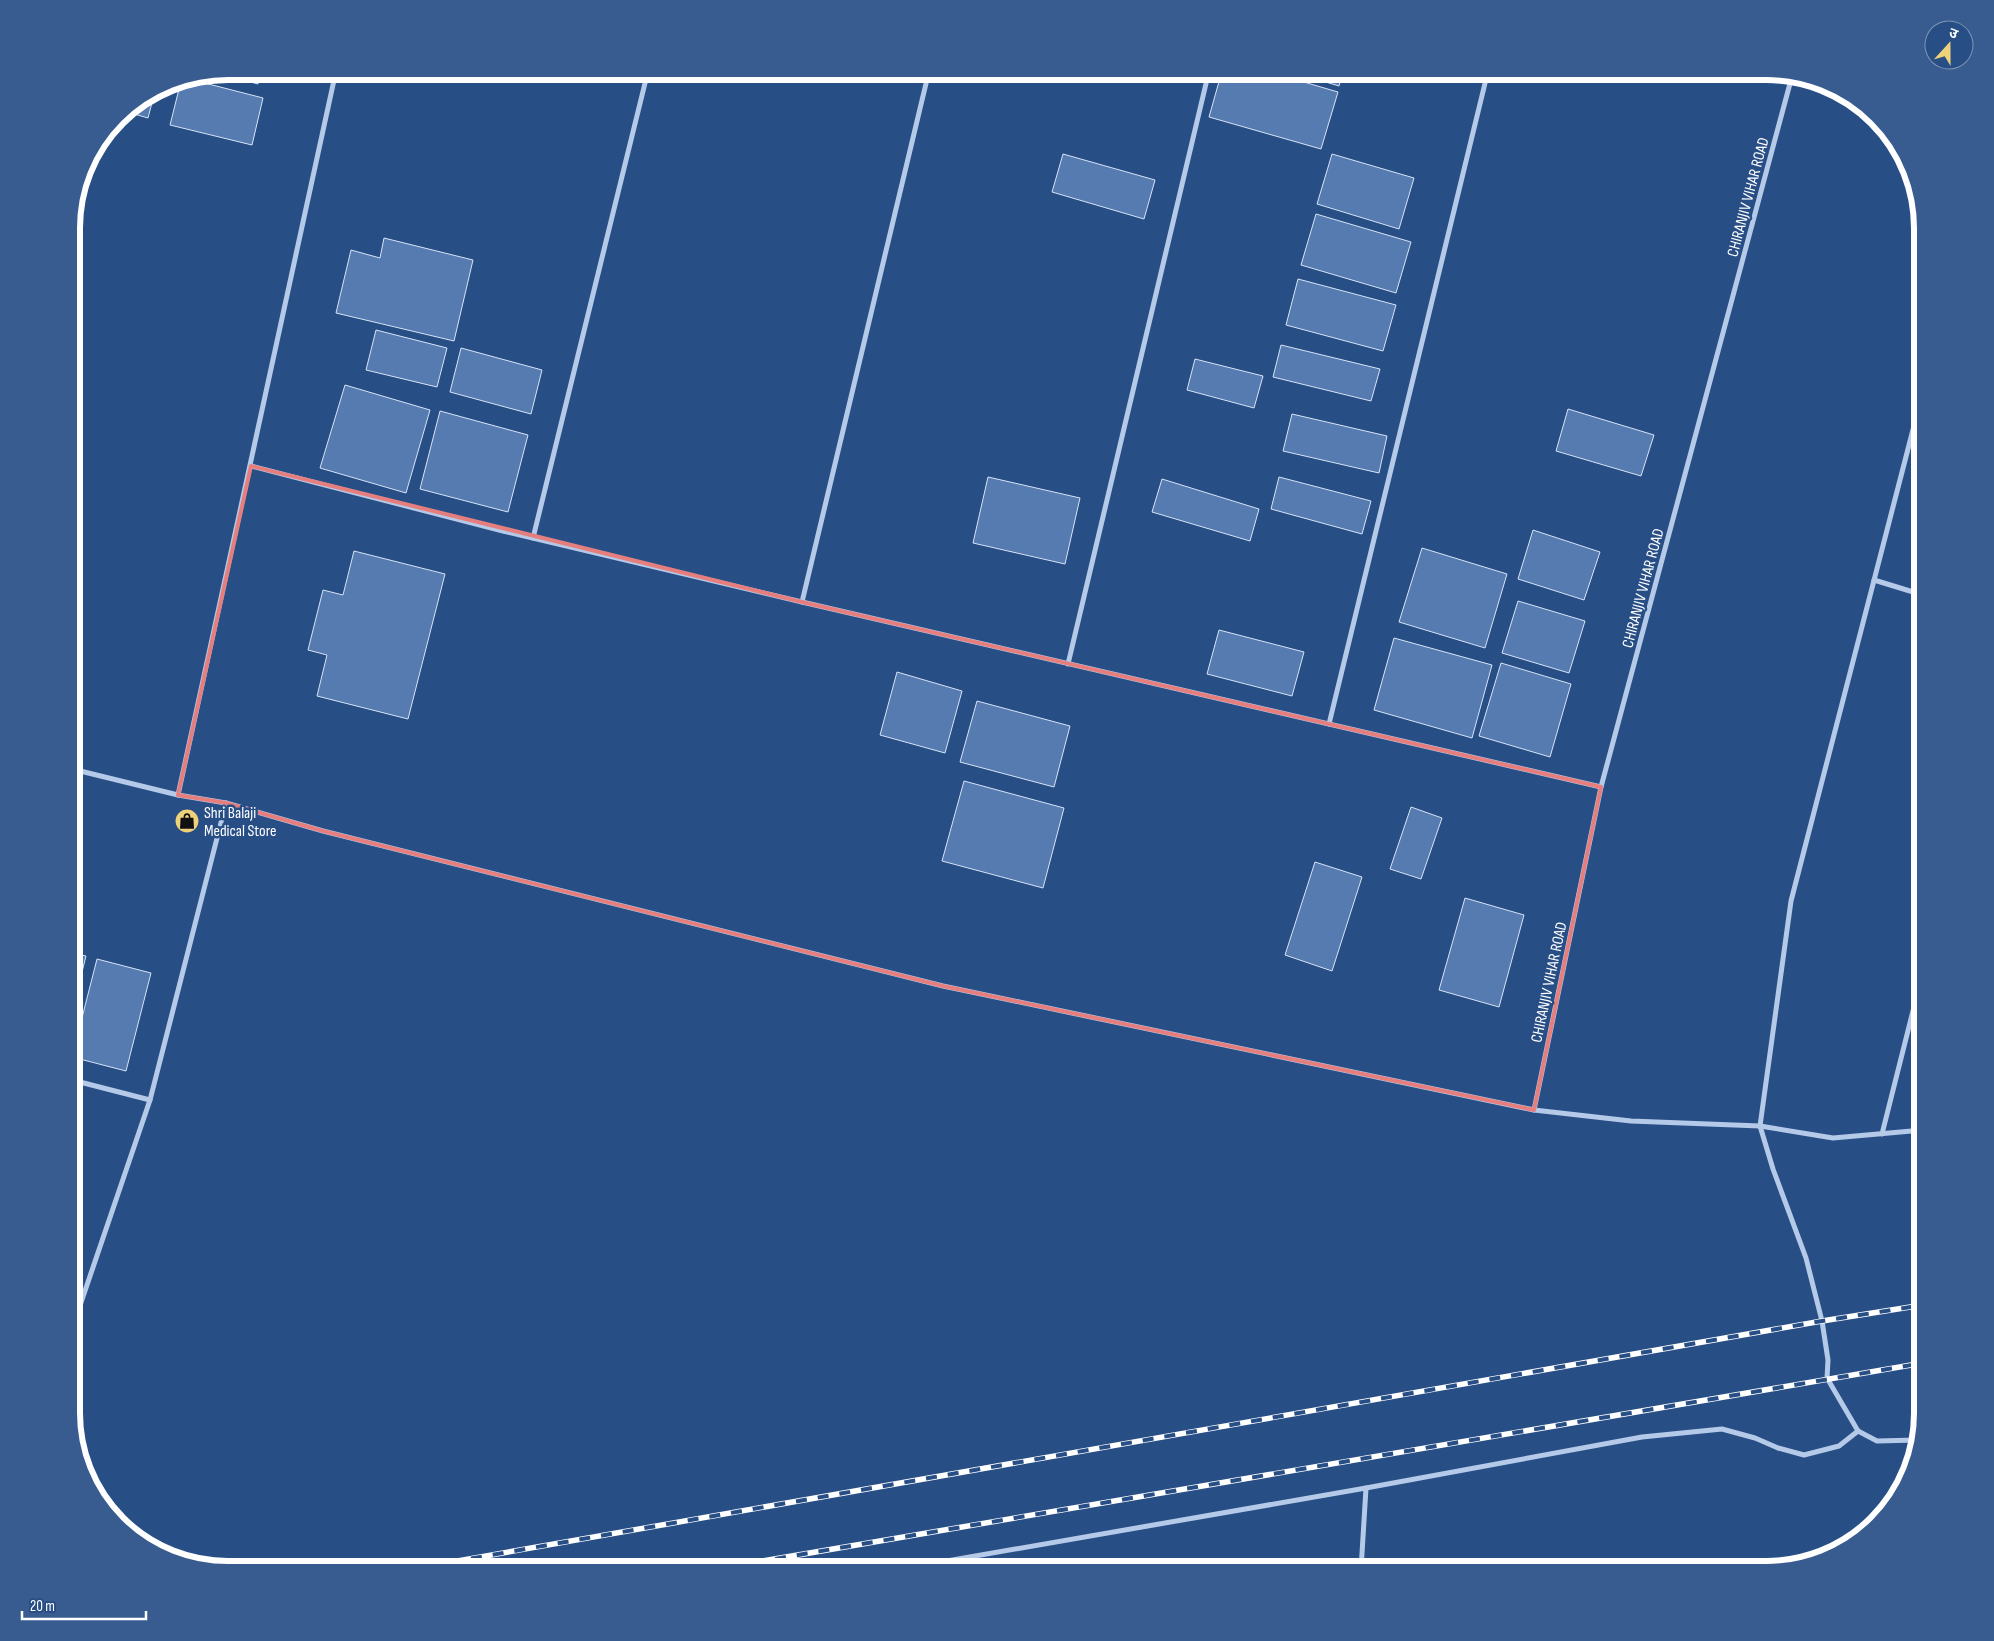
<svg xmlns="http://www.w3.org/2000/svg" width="1994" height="1641" font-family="'Sofia Sans Condensed','Noto Sans Devanagari',sans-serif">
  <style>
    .building { fill: #557bb0; stroke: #d7e4f6 }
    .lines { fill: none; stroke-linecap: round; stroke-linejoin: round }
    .street { stroke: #b4cae8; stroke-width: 5 }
    .rail-casing { stroke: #fff; stroke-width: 5.5 }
    .rail { stroke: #284e86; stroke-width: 4; stroke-dasharray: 11; stroke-linecap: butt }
    .marked { fill: none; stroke: #e67e7e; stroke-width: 4; stroke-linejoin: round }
    .labels { text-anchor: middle; stroke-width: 5; stroke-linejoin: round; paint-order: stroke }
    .street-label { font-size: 16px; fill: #fff; stroke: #284e86 }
    .poi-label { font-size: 16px; fill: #fff; stroke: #284e86; text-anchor: start }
    .rim { fill: none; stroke: #fff; stroke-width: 6 }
  </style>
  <rect width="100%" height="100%" fill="#284e86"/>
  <g class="building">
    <polygon points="228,71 262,71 258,84 217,73"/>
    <polygon points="1222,71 1266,71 1338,92 1321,149 1209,117"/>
    <polygon points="1289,71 1343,71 1339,86"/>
    <polygon points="189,79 263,98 252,145 170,125 181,81"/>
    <polygon points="155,91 148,118 124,111 124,110"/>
    <polygon points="1063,154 1155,180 1144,219 1052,192"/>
    <polygon points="1332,154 1414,178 1399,229 1317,204"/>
    <polygon points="1316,214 1411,242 1396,293 1301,265"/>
    <polygon points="384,238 473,260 454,341 336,313 351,250 380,258"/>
    <polygon points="1298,279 1396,305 1383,351 1286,325"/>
    <polygon points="376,330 447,348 437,387 366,370"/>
    <polygon points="1281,345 1380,369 1371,401 1273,377"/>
    <polygon points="461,348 542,370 531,414 450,392"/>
    <polygon points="1195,359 1263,376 1254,408 1187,390"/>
    <polygon points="345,385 430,410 406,493 320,468"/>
    <polygon points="1568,409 1654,435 1641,476 1556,451"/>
    <polygon points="440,411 528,435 508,512 420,489"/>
    <polygon points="1292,414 1387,436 1379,473 1283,451"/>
    <polygon points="988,477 1080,498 1065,564 973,543"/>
    <polygon points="1279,477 1371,501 1362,534 1271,509"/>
    <polygon points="1162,479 1259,509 1250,541 1152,512"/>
    <polygon points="1533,530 1600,552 1584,600 1518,579"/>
    <polygon points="1422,548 1507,574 1485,648 1399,622"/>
    <polygon points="354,551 445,574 408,719 317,696 327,655 308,650 323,590 343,595"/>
    <polygon points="1518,601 1585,621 1569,673 1502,653"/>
    <polygon points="1219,630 1304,652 1292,696 1207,674"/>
    <polygon points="1394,638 1492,665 1472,738 1374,710"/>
    <polygon points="1501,663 1571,684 1550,757 1479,736"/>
    <polygon points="897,672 962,691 945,753 880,735"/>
    <polygon points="977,701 1070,726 1054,787 960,762"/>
    <polygon points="964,781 1064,808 1043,888 942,861"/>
    <polygon points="1411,807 1442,818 1421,879 1390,869"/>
    <polygon points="1315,862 1362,877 1332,971 1285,955"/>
    <polygon points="1465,898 1524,915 1499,1007 1439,990"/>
    <polygon points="72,953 86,956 72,1012"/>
    <polygon points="97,959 151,973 126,1071 72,1057"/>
  </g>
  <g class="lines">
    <g class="street">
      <polyline points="251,466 503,531 802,602 1601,787"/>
      <polyline points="533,538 648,71"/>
      <polyline points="1874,580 1923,595"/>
      <polyline points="802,602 929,71"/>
      <polyline points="1068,664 1209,71"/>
      <polyline points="1329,724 1488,71"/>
      <polyline points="72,769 178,795 226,803 323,831 943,986 1534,1110 1631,1121 1760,1126 1833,1138 1923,1130"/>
      <polyline points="178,795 336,71"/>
      <polyline points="72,1080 150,1100"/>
      <polyline points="1534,1110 1601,787 1792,76"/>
      <polyline points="1882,1134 1923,971"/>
      <polyline points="72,1329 150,1100 226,803"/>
      <polyline points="1917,1440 1877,1441 1858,1431 1827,1378 1828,1360 1822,1321 1806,1258 1773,1169 1760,1126 1791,901 1923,391"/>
      <polyline points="895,1570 1366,1488 1642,1437 1722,1429 1755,1438 1778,1448 1804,1455 1839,1446 1858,1431"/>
      <polyline points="1361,1570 1366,1488"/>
    </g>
    <defs>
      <g id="rail">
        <polyline points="406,1570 1822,1321 1923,1305"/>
        <polyline points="710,1570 1923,1363"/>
      </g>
    </defs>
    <use href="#rail" class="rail-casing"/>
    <use href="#rail" class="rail"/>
  </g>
  <path class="marked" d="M 251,466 L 802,602 L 1601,787 L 1534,1110 L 943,986 L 323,831 L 226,803 L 178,795 Z"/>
  <defs>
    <symbol id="shop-disc" viewBox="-11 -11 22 22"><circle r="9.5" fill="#efd17a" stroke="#284e86"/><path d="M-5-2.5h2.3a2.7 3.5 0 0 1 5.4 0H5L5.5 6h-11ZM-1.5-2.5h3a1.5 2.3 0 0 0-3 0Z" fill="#111"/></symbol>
  </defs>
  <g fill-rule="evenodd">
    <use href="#shop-disc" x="173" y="807" width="28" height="28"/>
  </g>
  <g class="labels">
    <g class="street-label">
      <text transform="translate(1747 197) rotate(-75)" y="6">CHIRANJIV VIHAR ROAD</text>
      <text transform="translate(1642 588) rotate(-75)" y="6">CHIRANJIV VIHAR ROAD</text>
      <text transform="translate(1548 982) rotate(-78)" y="6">CHIRANJIV VIHAR ROAD</text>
    </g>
    <g class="poi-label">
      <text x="204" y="818">Shri Balaji<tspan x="204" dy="18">Medical Store</tspan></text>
    </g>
  </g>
  <path d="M0 0H1994V1641H0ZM228 80H1766A148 148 0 0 1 1914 228V1413A148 148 0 0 1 1766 1561H228A148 148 0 0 1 80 1413V228A148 148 0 0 1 228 80Z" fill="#395c90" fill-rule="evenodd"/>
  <path class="rim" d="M228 80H1766A148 148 0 0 1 1914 228V1413A148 148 0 0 1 1766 1561H228A148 148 0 0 1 80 1413V228A148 148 0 0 1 228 80Z"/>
  <g transform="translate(1949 45) rotate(21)"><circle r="24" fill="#284e86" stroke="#7e95b6"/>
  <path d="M0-4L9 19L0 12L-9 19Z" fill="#efd17a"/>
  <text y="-8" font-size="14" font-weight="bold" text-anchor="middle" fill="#ffffff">उ</text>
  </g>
  <path d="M22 1611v8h124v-8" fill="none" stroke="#ffffff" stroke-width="2.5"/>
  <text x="30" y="1611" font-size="15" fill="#ffffff" stroke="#284e86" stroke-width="4" paint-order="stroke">20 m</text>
</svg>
